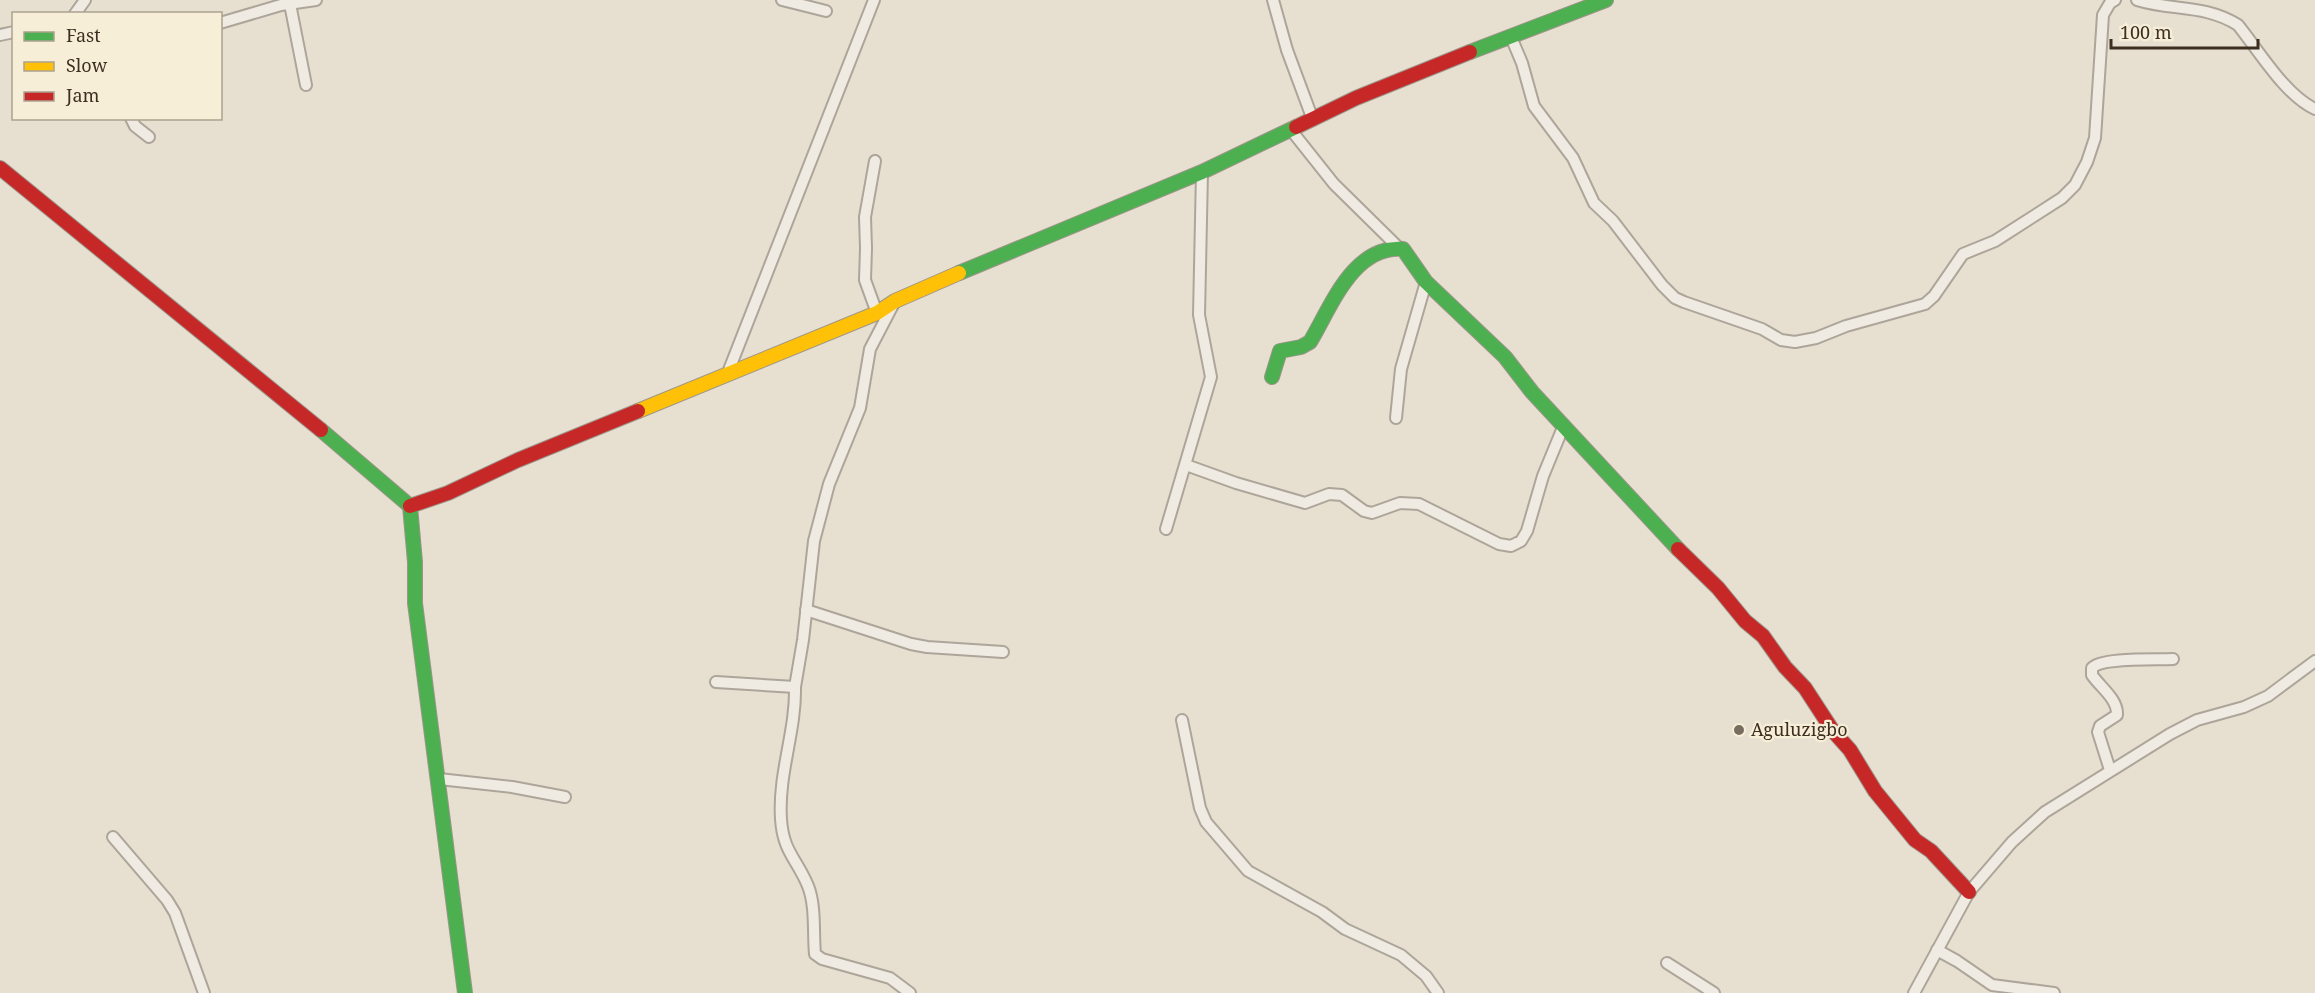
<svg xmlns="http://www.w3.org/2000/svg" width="2315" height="993" font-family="'Noto Serif',serif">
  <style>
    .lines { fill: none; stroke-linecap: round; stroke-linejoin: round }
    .street-casing { stroke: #ada599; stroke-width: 14 }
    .fast-casing { stroke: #9c958a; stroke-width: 16 }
    .slow-casing { stroke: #9c958a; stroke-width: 16 }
    .jam-casing { stroke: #9c958a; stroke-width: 16 }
    .street { stroke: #efebe3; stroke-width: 10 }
    .fast { stroke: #4caf50; stroke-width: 14 }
    .slow { stroke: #ffc107; stroke-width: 14 }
    .jam { stroke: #c62828; stroke-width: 14 }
    .poi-dot { fill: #786c5e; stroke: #f7eed8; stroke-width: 2 }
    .labels { text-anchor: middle; stroke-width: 4.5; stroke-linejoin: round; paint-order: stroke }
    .poi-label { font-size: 18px; fill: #3d2e20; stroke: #f7eed8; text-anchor: start }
  </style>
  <rect width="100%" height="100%" fill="#e7e0d1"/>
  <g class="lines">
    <defs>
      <g id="street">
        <polyline points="782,0 826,11"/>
        <polyline points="1273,0 1287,50 1313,120"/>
        <path d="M 2137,0 C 2172,11 2205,4 2238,25 C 2259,51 2285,95 2315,109"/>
        <polyline points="290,4 306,85"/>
        <polyline points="75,14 85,0"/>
        <polyline points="220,23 281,5 316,0"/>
        <polyline points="0,35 14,32"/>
        <polyline points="1511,37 1522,63 1534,106 1573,158 1594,203 1613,221 1662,285 1675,298 1684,302 1762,329 1781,340 1795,342 1816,338 1846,326 1925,304 1934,296 1963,254 1995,241 2062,198 2075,185 2087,162 2095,138 2103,15 2110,3 2115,0"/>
        <polyline points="131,118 135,126 149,137"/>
        <polyline points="1291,130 1334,184 1398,247"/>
        <polyline points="875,161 865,217 866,248 865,280 877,313"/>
        <polyline points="727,375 874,0"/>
        <polyline points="1396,418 1401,369 1426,282"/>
        <polyline points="1186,465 1236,483 1305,503 1329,494 1342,495 1364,511 1372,513 1400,503 1419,504 1499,544 1511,546 1521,541 1527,531 1543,476 1564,425"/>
        <polyline points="1166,529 1211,377 1199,315 1202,172"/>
        <polyline points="806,610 911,644 927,647 1003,652"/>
        <path d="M 716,682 L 795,687 C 796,732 778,773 781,819 C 783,852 797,859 808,886 C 816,906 813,933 815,954 L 822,959 L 890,978 L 910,993"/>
        <polyline points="795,687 803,640 814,541 829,484 860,408 870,349 895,301"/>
        <polyline points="1182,720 1200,808 1206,822 1248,871 1322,912 1345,929 1401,955 1426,976 1438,993"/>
        <path d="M 2110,770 L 2098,732 L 2100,726 L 2117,715 C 2118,699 2100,687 2092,675 L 2092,668 C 2102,657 2157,660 2173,659"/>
        <polyline points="439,779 512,787 565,797"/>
        <polyline points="113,837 167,900 175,913 204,993"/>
        <polyline points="1937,950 1957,961 1992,985 2054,993"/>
        <polyline points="1667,963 1714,993"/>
        <polyline points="1914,993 1969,892 2012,842 2045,812 2170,734 2197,720 2244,707 2268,696 2315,661"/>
      </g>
      <g id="fast">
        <polyline points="1470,52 1606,0"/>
        <polyline points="959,273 1202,172 1296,127"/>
        <path d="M 1272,377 L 1280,351 L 1301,347 L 1310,342 C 1331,307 1353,245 1403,249 L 1426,282 L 1505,357 L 1532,392 L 1678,549"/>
        <polyline points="321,430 410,506 415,562 415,603 465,993"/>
      </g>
      <polyline id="slow" points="638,411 877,313 895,301 959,273"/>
      <g id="jam">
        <polyline points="1296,127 1356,98 1470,52"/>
        <polyline points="0,168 321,430"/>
        <polyline points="410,506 448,493 518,460 638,411"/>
        <polyline points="1678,549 1718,588 1745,621 1763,636 1785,667 1805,688 1833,731 1850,750 1875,791 1915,840 1931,851 1969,892"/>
      </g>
    </defs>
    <use href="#street" class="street-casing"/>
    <use href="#fast" class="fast-casing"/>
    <use href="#slow" class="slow-casing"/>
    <use href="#jam" class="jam-casing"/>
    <use href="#street" class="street"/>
    <use href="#fast" class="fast"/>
    <use href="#slow" class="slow"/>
    <use href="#jam" class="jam"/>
  </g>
  <circle class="poi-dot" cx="1739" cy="730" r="6"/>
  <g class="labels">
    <g class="poi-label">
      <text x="1751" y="736">Aguluzigbo</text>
    </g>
  </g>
  <rect x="12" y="12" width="210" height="108" fill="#f7eed8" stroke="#ada18e" stroke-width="1.5"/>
  <rect x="24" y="32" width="30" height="9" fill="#4caf50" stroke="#ada18e" stroke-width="1.5"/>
  <text x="66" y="42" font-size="18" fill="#3d2e20">Fast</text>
  <rect x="24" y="62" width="30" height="9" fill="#ffc107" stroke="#ada18e" stroke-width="1.5"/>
  <text x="66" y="72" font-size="18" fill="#3d2e20">Slow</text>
  <rect x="24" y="92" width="30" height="9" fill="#c62828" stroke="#ada18e" stroke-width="1.5"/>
  <text x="66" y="102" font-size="18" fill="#3d2e20">Jam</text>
  <path d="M2111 39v9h147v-9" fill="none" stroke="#3d2e20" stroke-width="3"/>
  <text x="2120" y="39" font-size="18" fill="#3d2e20" stroke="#f7eed8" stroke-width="4.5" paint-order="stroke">100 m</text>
</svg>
